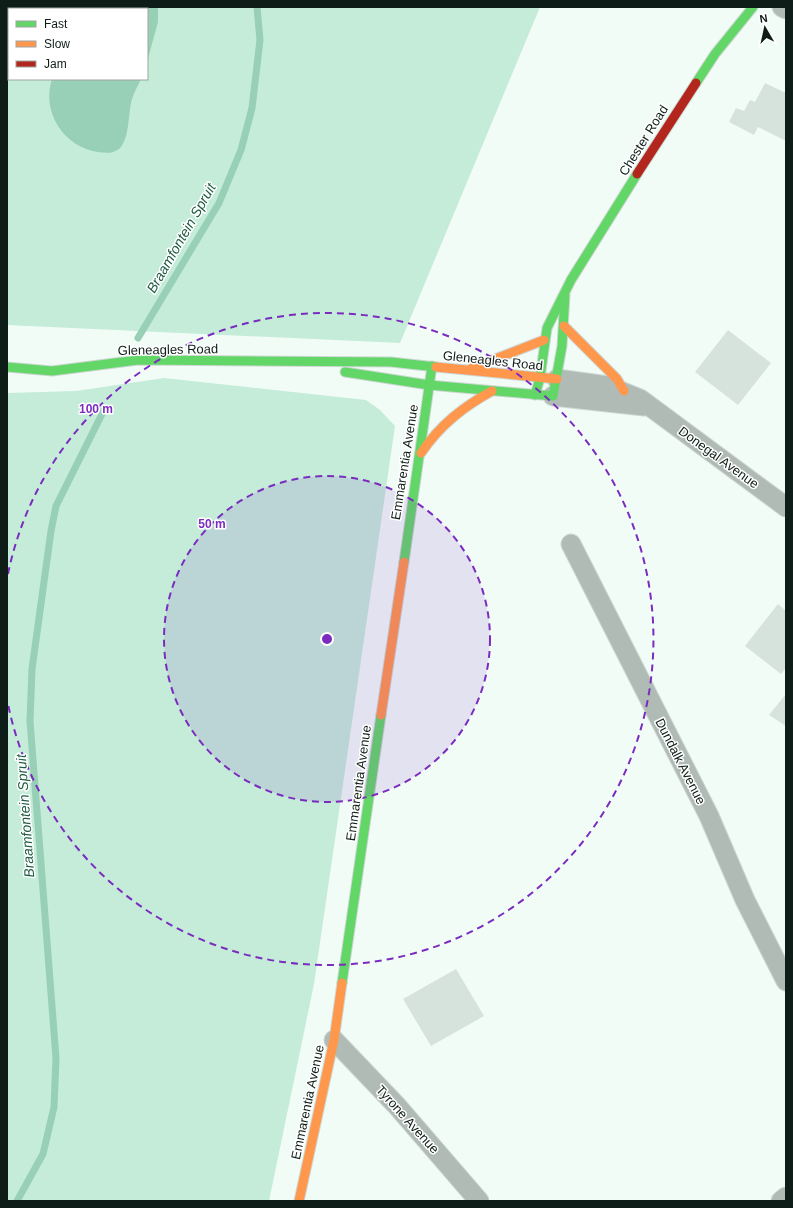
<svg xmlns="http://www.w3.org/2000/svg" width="793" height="1208" font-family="Helvetica,sans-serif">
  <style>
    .green { fill: #c4ecd9; fill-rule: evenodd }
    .water { fill: #98cfb7 }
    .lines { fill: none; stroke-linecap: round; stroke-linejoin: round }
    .stream { stroke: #98cfb7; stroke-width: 7 }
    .building { fill: #d6e3dc }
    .street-casing { stroke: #ced7d3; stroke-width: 21 }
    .fast-casing { stroke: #ced7d3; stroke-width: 11 }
    .slow-casing { stroke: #ced7d3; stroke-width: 11 }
    .jam-casing { stroke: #ced7d3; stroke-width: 11 }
    .street { stroke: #b1bbb6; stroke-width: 19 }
    .fast { stroke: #63d668; stroke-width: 9 }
    .slow { stroke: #ff974d; stroke-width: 9 }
    .jam { stroke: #b3261e; stroke-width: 9 }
    .ring { fill: none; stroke: #7b2cbf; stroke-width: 2; stroke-dasharray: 7 5 }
    .labels { text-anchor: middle; stroke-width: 3; stroke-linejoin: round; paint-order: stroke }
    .street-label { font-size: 13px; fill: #0e1d17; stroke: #fff }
    .water-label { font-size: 14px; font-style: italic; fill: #205b44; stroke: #fff }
    .centre { fill: #7b2cbf; stroke: #fff; stroke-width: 2 }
    .ring-label { font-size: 12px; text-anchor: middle; font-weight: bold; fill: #7b2cbf; stroke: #fff; stroke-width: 3; stroke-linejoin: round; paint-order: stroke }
  </style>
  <rect width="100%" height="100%" fill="#f2fcf7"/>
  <g class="green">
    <path d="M 7,7 L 540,7 L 400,343 L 7,325 ZM 9,9 L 147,9 L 147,79 L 9,79 Z"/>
    <polygon points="164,378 366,400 380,410 395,426 314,984 269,1201 7,1201 7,393 76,391"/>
  </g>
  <g class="water">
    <polygon points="77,7 158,7 158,22 147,62 147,9 77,9"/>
    <path d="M 52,79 L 141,79 C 138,86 134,92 132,99 C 128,112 130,139 119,149 C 112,154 106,153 98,152 C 64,147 41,112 52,79 Z"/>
  </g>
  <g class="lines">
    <g class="stream">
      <polyline points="138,338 219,203 241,150 252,108 260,40 257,7"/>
      <polyline points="17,1201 43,1154 54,1107 56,1058 30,721 32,669 51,531 56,506 104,410"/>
    </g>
  </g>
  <g class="building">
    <polygon points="765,83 786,93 786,141 758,127 754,135 729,122 736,108 744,111 750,100 755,102"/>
    <polygon points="728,330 771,363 738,405 695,372"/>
    <polygon points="778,604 786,611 786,668 781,674 745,646"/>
    <polygon points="786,694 786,726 769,715"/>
    <polygon points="456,969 484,1016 431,1046 403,999"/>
  </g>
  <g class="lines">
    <defs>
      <g id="street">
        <polyline points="782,7 786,9"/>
        <polyline points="557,379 608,386 640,399 786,507"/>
        <polyline points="553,396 644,406"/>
        <polyline points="571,544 709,816 745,900 786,981"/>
        <polyline points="334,1040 397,1106 479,1201"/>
        <polyline points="781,1201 786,1197"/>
      </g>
      <g id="fast">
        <polyline points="696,83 715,54 753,7"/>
        <polyline points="7,367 52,371 138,360 391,362 436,367"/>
        <polyline points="345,372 429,385 553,396 562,346 565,295"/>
        <polyline points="535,395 540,378 547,328 571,280 637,174"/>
        <polyline points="404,562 432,366"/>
        <polyline points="342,983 381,715"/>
      </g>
      <g id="slow">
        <polyline points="564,326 617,379 624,391"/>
        <polyline points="436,367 557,379"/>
        <polyline points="472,368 544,340"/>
        <path d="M 421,453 C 440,425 463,407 492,391"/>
        <polyline points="381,715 404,562"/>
        <polyline points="299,1201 334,1040 342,983"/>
      </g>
      <polyline id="jam" points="637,174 696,83"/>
    </defs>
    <use href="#street" class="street-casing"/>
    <use href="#fast" class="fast-casing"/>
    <use href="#slow" class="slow-casing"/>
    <use href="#jam" class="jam-casing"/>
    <use href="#street" class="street"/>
    <use href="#fast" class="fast"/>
    <use href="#slow" class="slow"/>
    <use href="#jam" class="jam"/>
  </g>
  <circle cx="327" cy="639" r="163" fill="#7b2cbf" fill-opacity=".12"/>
  <g class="ring">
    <circle cx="327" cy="639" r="163"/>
    <path d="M8 574A326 326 0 1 1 8 704"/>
  </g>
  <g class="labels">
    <g class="street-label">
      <text transform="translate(643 140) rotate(-58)" y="5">Chester Road</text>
      <text transform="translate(168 349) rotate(-1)" y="5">Gleneagles Road</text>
      <text transform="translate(493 360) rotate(6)" y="5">Gleneagles Road</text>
      <text transform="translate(719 457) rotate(36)" y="5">Donegal Avenue</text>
      <text transform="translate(404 462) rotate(-81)" y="5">Emmarentia Avenue</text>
      <text transform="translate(681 761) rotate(63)" y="5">Dundalk Avenue</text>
      <text transform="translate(358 783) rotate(-82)" y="5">Emmarentia Avenue</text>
      <text transform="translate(307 1102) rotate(-78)" y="5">Emmarentia Avenue</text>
      <text transform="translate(408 1119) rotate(48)" y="5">Tyrone Avenue</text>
    </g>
    <g class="water-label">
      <text transform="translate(181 238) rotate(-60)" y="5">Braamfontein Spruit</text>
      <text transform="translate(25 816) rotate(-94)" y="5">Braamfontein Spruit</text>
    </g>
  </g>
  <circle cx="327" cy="639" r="6" class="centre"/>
  <g class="ring-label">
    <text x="96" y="413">100 m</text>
    <text x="212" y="528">50 m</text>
  </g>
  <rect width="793" height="1208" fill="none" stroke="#0e1d17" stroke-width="16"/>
  <rect x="8" y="8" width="140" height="72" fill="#ffffff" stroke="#9fa5a2"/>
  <rect x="16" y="21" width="20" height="6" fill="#63d668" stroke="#9fa5a2"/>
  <text x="44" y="28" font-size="12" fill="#0e1d17">Fast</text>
  <rect x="16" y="41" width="20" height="6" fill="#ff974d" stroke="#9fa5a2"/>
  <text x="44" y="48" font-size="12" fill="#0e1d17">Slow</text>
  <rect x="16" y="61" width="20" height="6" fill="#b3261e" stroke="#9fa5a2"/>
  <text x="44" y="68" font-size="12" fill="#0e1d17">Jam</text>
  <g transform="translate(765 28) rotate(351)" stroke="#ffffff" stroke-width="3" paint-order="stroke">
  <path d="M0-3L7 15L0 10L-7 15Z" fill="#0e1d17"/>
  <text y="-6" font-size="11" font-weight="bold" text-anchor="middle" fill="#0e1d17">N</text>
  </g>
</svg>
